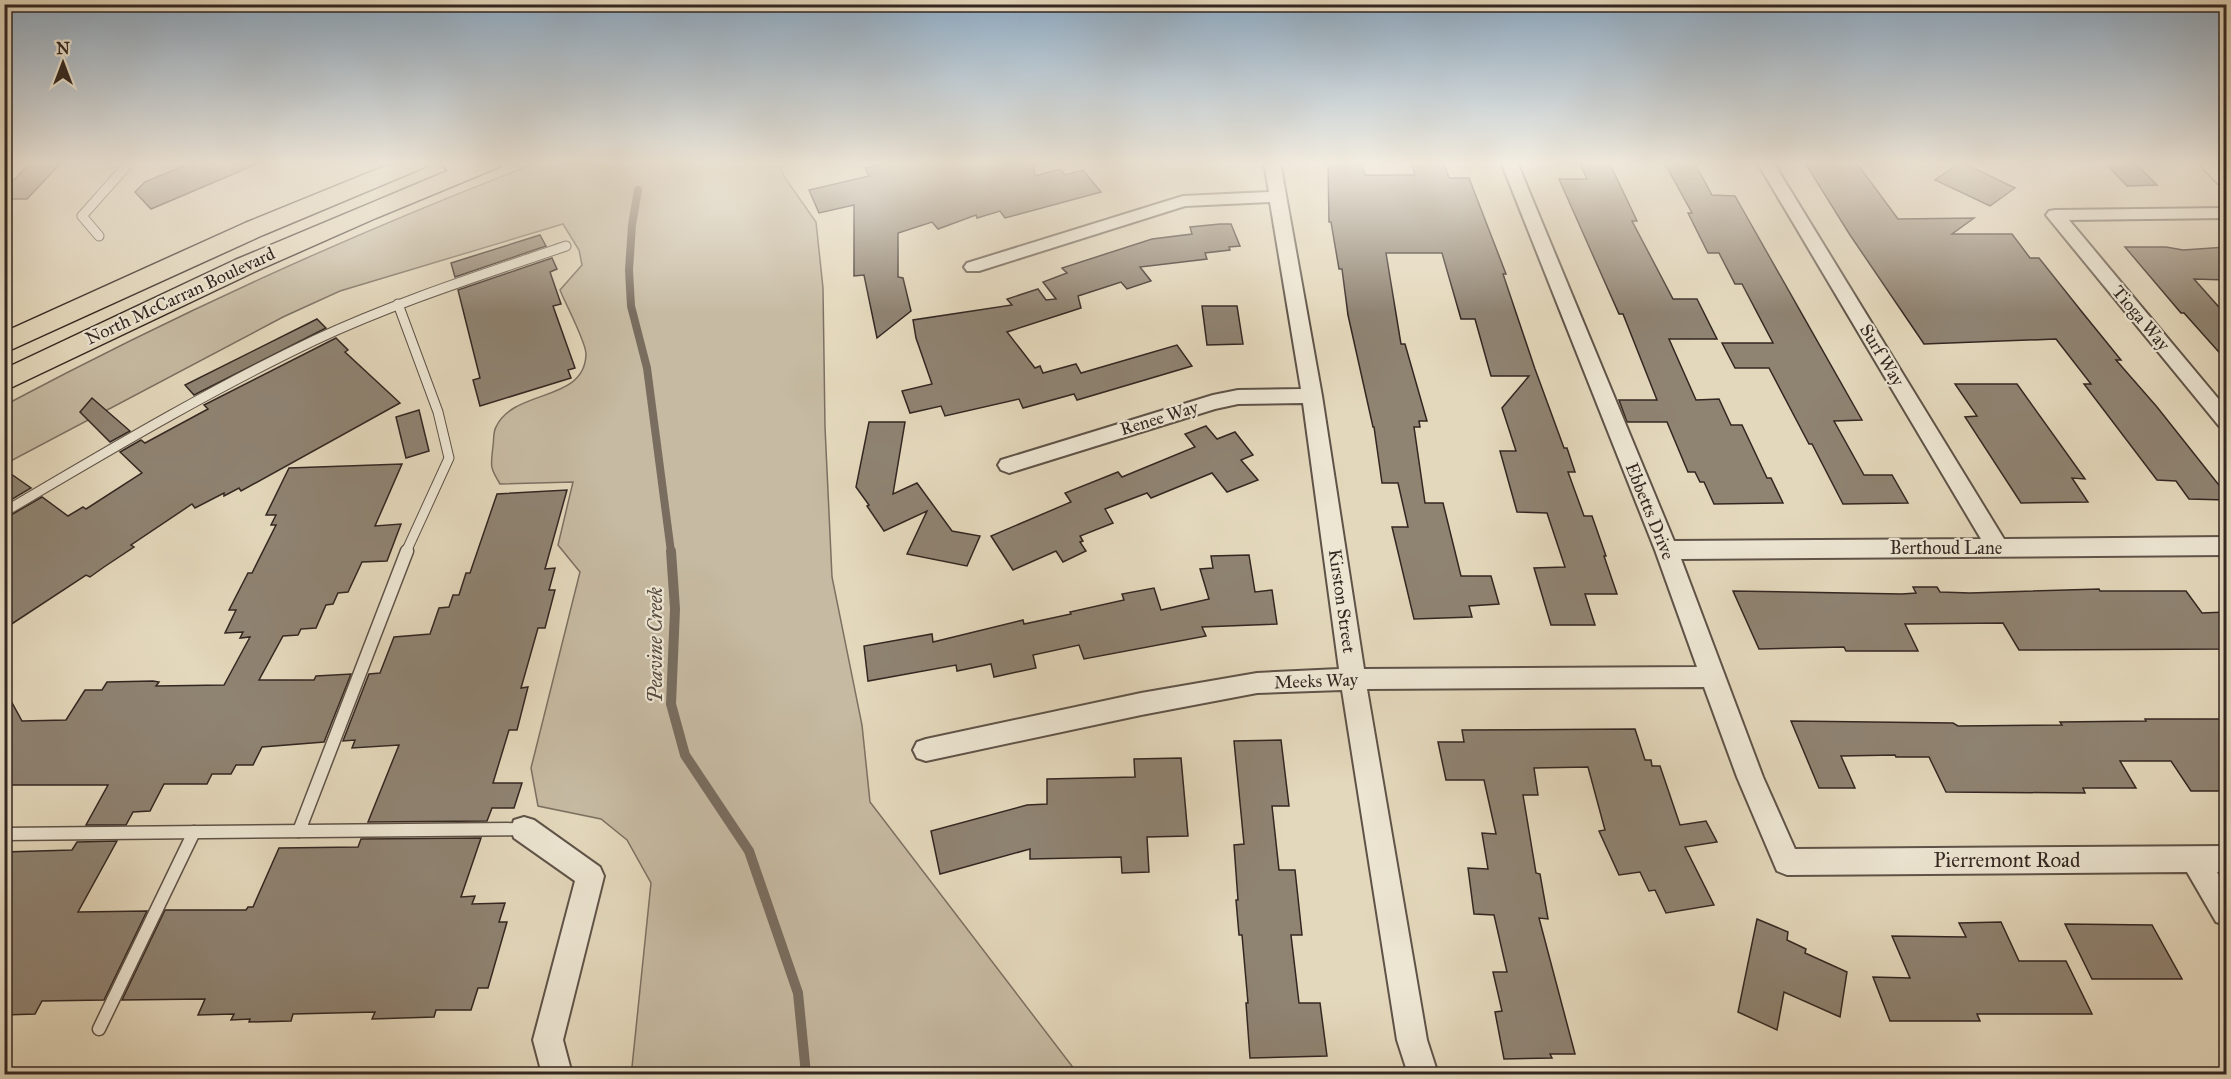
<svg xmlns="http://www.w3.org/2000/svg" width="2231" height="1079" font-family="'IM FELL Great Primer',serif">
  <style>
    .green { fill: #c6baa2; stroke: #7c7062; stroke-width: 1.5 }
    .lines { fill: none; stroke-linecap: round; stroke-linejoin: round }
    .stream-far1 { stroke: #796d5f; stroke-width: 8 }
    .stream { stroke: #796d5f; stroke-width: 10 }
    .building { fill: #8f8372; stroke: #332722; stroke-width: 1.5 }
    .service-far1-casing { stroke: #5f5348; stroke-width: 11 }
    .service-casing { stroke: #5f5348; stroke-width: 15 }
    .minor-casing { stroke: #5f5348; stroke-width: 4 }
    .tertiary-casing { stroke: #5f5348; stroke-width: 4 }
    .secondary-casing { stroke: #332722; stroke-width: 2 }
    .primary-casing { stroke: #332722; stroke-width: 3 }
    .service-far1 { stroke: #ede6d3; stroke-width: 9 }
    .service { stroke: #ede6d3; stroke-width: 12 }
    .minor { fill: #ede6d3; fill-rule: evenodd }
    .tertiary { fill: #ede6d3; fill-rule: evenodd }
    .secondary { fill: #ede6d3; fill-rule: evenodd }
    .primary { fill: #e4d8bc; fill-rule: evenodd }
    .labels { text-anchor: middle; stroke-width: 4.5; stroke-linejoin: round; paint-order: stroke }
    .street-label { font-size: 18px; fill: #332722; stroke: #ede6d3 }
    .water-label { font-size: 20px; font-style: italic; fill: #564a41; stroke: #ede6d3 }
    .near-street-label { font-size: 21px; fill: #332722; stroke: #ede6d3 }
  </style>
  <rect width="100%" height="100%" fill="#e4d8bc"/>
  <filter id="stains"><feTurbulence type="fractalNoise" baseFrequency=".00333" numOctaves="4"/><feColorMatrix values="0 0 0 0 .2 0 0 0 0 .09 0 0 0 0 .02 0 0 0 .5 -.17"/></filter>
  <radialGradient id="worn" r=".72"><stop offset=".6" stop-color="#630" stop-opacity="0"/><stop offset="1" stop-color="#630" stop-opacity=".3"/></radialGradient>
  <path class="green" d="M 539,162 L 781,162 L 783,175 L 816,222 L 823,288 L 825,427 L 832,577 L 862,725 L 870,802 L 1078,1074 L 640,1074 L 632,1067 L 651,883 L 627,840 L 601,819 L 538,806 L 531,768 L 580,572 L 558,545 L 573,482 L 500,484 C 489,466 491,466 493,446 C 494,440 493,432 496,427 C 514,388 585,403 586,354 C 586,342 565,303 560,290 L 582,265 L 579,250 L 563,224 L 340,291 L 283,317 L 5,464 L 5,405 C 178,313 356,232 539,162 Z"/>
  <g class="lines">
    <polyline class="stream-far1" points="638,190 632,225 629,270 631,306 647,368 671,552"/>
    <polyline class="stream" points="671,551 675,609 671,704 685,755 749,851 798,993 806,1074"/>
  </g>
  <g class="building">
    <polygon points="31,162 62,162 27,199 4,199 4,190"/>
    <polygon points="193,162 262,162 151,209 135,192 145,182"/>
    <polygon points="893,162 1033,162 1035,176 1060,169 1065,175 1083,170 1101,192 1005,218 1000,211 977,218 976,215 938,229 932,222 898,233 898,277 903,278 911,311 877,338 864,275 854,276 854,205 819,213 809,190 869,176 865,168"/>
    <polygon points="1328,162 1360,162 1365,175 1415,175 1411,162 1443,162 1449,178 1469,178 1506,274 1503,274 1535,369 1564,448 1567,448 1575,472 1568,472 1584,516 1592,516 1606,556 1604,556 1617,594 1585,594 1595,625 1551,625 1534,568 1565,567 1547,513 1517,512 1500,451 1516,451 1502,408 1529,376 1491,376 1475,319 1461,319 1442,253 1386,253 1401,344 1405,344 1427,421 1419,421 1420,427 1414,427 1425,503 1443,503 1461,576 1491,576 1499,604 1469,606 1472,617 1414,619 1392,527 1408,527 1398,483 1382,483 1374,427 1373,427 1348,315 1342,269 1339,269 1331,222 1329,222"/>
    <polygon points="1579,162 1609,162 1637,221 1632,221 1673,299 1697,299 1717,339 1669,339 1696,400 1719,399 1731,425 1742,425 1767,478 1771,478 1783,503 1714,504 1704,482 1700,482 1695,472 1688,472 1667,422 1627,422 1619,400 1657,400 1623,314 1619,314 1559,179 1587,179"/>
    <polygon points="1664,162 1694,162 1712,195 1735,196 1862,420 1834,421 1864,475 1892,475 1908,503 1843,504 1812,444 1809,444 1769,368 1735,368 1722,343 1773,343 1742,284 1735,284 1719,253 1708,253 1688,213 1692,213"/>
    <polygon points="1815,162 1856,162 1898,219 1974,218 1952,234 2012,234 2030,258 2039,258 2082,312 2121,360 2116,360 2157,407 2226,494 2226,500 2189,499 2176,481 2157,480 2084,384 2091,384 2056,339 1924,344 1850,235 1805,163"/>
    <polygon points="1961,162 2015,188 1990,206 1935,180"/>
    <polygon points="2104,162 2134,162 2157,185 2127,186"/>
    <polygon points="1220,224 1231,224 1240,246 1229,247 1230,250 1205,253 1207,259 1140,267 1151,281 1127,289 1121,282 1078,296 1081,308 1007,332 1035,368 1040,366 1043,373 1076,364 1081,373 1177,345 1192,366 1077,400 1074,394 1023,408 1019,399 945,416 941,406 910,413 902,391 932,384 916,338 913,320 1012,305 1007,299 1038,289 1046,300 1056,299 1043,282 1067,273 1062,268 1152,239 1192,234 1190,227"/>
    <polygon points="540,235 546,246 455,277 451,263"/>
    <polygon points="2125,247 2166,247 2183,250 2226,247 2226,280 2194,279 2226,315 2226,360 2184,313 2181,313"/>
    <polygon points="552,258 557,269 550,272 561,304 553,306 575,368 568,370 571,378 480,406 473,380 480,378 458,290"/>
    <polygon points="1202,306 1237,306 1243,344 1207,345"/>
    <polygon points="317,319 326,328 194,395 185,385"/>
    <polygon points="336,338 348,350 345,352 400,403 241,491 239,488 224,496 224,493 195,508 192,504 131,545 134,547 104,567 90,577 86,575 4,629 4,519 42,497 68,516 83,507 86,509 142,473 120,452 141,440 145,443 208,409 204,405"/>
    <polygon points="1955,384 2017,384 2085,479 2072,478 2088,502 2021,503 1965,417 1977,416"/>
    <polygon points="92,398 130,431 110,442 80,412"/>
    <polygon points="419,410 429,451 406,458 396,417"/>
    <polygon points="869,422 905,422 893,494 917,483 952,531 980,536 967,566 907,554 927,511 884,531 867,506 869,505 856,487"/>
    <polygon points="1206,426 1217,439 1235,432 1253,455 1241,460 1258,480 1227,492 1212,473 1151,498 1147,493 1105,509 1113,523 1080,536 1083,541 1080,542 1086,551 1063,562 1056,551 1013,570 991,536 1071,502 1065,493 1118,472 1122,477 1195,447 1185,434"/>
    <polygon points="402,464 375,526 401,524 387,561 362,562 348,592 338,593 333,604 326,605 316,628 301,629 298,635 283,636 259,680 314,680 316,676 351,674 324,742 262,747 253,765 236,765 231,774 212,774 207,784 164,784 150,811 133,812 126,825 86,825 108,785 4,785 4,688 22,721 66,720 85,690 102,690 107,682 153,681 159,682 156,686 224,685 250,637 240,638 243,632 225,633 236,610 229,610 248,573 252,573 276,525 271,525 276,515 266,515 289,468"/>
    <polygon points="4,469 31,488 4,504"/>
    <polygon points="567,490 545,569 555,568 549,590 555,590 545,628 538,628 521,688 528,687 517,730 509,730 493,783 522,783 514,808 492,808 487,821 368,822 399,745 352,748 355,740 343,741 369,674 380,673 394,637 430,634 439,608 449,607 453,595 459,595 466,573 470,573 497,494"/>
    <polygon points="1249,555 1255,592 1272,590 1277,624 1202,627 1206,636 1084,659 1079,645 1033,655 1036,668 994,677 991,664 957,671 956,665 868,681 864,646 932,634 933,642 1023,620 1024,624 1071,614 1070,612 1124,600 1122,594 1154,588 1161,610 1209,599 1200,569 1213,568 1211,556"/>
    <polygon points="1913,587 1937,587 1940,592 1970,593 2099,589 2100,591 2186,591 2202,613 2226,612 2226,649 2019,650 2003,623 1905,624 1918,651 1846,651 1844,647 1759,649 1733,591 1902,594 1916,593"/>
    <polygon points="2145,719 2226,719 2226,791 2191,791 2171,761 2120,761 2136,788 2083,788 2085,793 1946,792 1929,757 1896,757 1895,755 1841,756 1855,788 1819,788 1791,721 1953,723 1958,726 2062,725 2060,722 2146,721"/>
    <polygon points="1635,729 1645,760 1651,760 1652,766 1660,766 1680,825 1706,821 1717,842 1685,847 1714,905 1666,913 1655,890 1649,891 1640,872 1619,875 1599,831 1605,830 1588,767 1534,768 1538,795 1523,795 1536,873 1540,874 1548,919 1539,918 1575,1054 1550,1054 1552,1058 1504,1059 1495,1012 1502,1011 1493,972 1507,972 1494,915 1474,914 1468,868 1488,869 1482,833 1496,834 1484,780 1446,780 1438,742 1464,742 1462,730"/>
    <polygon points="1281,740 1289,806 1272,806 1279,870 1295,870 1302,935 1291,935 1299,1003 1320,1003 1327,1056 1250,1058 1246,1003 1248,1003 1242,935 1239,935 1236,900 1238,900 1234,845 1244,844 1234,741"/>
    <polygon points="1181,758 1188,836 1147,837 1149,872 1122,873 1121,857 1030,859 1030,849 940,874 931,831 1027,805 1047,804 1047,779 1135,777 1134,759"/>
    <polygon points="481,838 461,897 475,896 472,904 505,903 499,922 507,922 488,988 478,988 471,1010 436,1010 434,1017 372,1019 375,1012 293,1014 291,1021 249,1022 250,1019 231,1020 234,1014 198,1015 205,999 122,1000 165,910 246,910 248,907 253,907 279,848 358,847 361,839"/>
    <polygon points="117,841 78,912 147,911 104,1000 42,1001 35,1014 4,1015 4,852 72,850 77,842"/>
    <polygon points="1757,919 1788,932 1787,940 1806,949 1805,953 1847,972 1840,1017 1784,992 1777,1030 1738,1012"/>
    <polygon points="2001,922 2019,961 2066,961 2092,1014 1977,1014 1980,1021 1890,1021 1873,977 1910,978 1892,936 1966,937 1959,923"/>
    <polygon points="2065,924 2152,925 2182,979 2092,979"/>
  </g>
  <g class="lines">
    <defs>
      <g id="service-far1">
        <polyline points="99,236 82,216 130,162"/>
        <polyline points="398,304 438,412 449,458 406,552"/>
        <path d="M 4,512 C 106,452 208,391 315,340 C 396,302 482,275 566,246"/>
      </g>
      <g id="service">
        <polyline points="299,831 407,551"/>
        <polyline points="4,834 523,829"/>
        <polyline points="99,1029 194,832"/>
      </g>
      <g id="minor">
        <polygon points="1264,162 1280,162 1322,396 1364,669 1697,667 1655,550 1501,162 1517,162 1674,541 1981,539 1757,162 1773,162 2004,539 2226,537 2226,555 1681,559 1763,777 1795,849 2226,846 2226,872 2217,872 2226,887 2226,925 2216,922 2187,872 1787,875 1777,871 1737,777 1704,687 1367,689 1427,1040 1438,1074 1408,1074 1397,1040 1342,690 1257,693 1141,715 926,761 917,758 913,750 917,742 926,739 1141,693 1257,673 1339,669 1303,403 1238,404 1215,409 1009,473 1001,470 998,465 1001,460 1213,395 1238,390 1301,389 1270,202 1185,206 979,271 967,271 964,267 967,263 1183,196 1269,192"/>
        <polygon points="2226,208 2226,218 2069,220 2226,408 2226,428 2219,426 2046,215 2049,211 2055,210"/>
        <polygon points="524,817 534,820 600,867 604,876 563,1040 572,1074 542,1074 533,1040 575,881 514,838 511,829 514,820"/>
      </g>
      <path id="tertiary" d="M 441,162 L 464,162 L 474,173 L 471,178 C 457,181 449,173 441,162 Z"/>
      <polygon id="secondary" points="2197,162 2222,162 2226,166 2226,186 2218,184"/>
      <g id="primary">
        <polygon points="395,162 428,162 425,167 263,235 4,353 4,332 245,223"/>
        <polygon points="469,162 502,162 499,167 376,218 254,272 4,391 4,369 235,260"/>
      </g>
    </defs>
    <use href="#service-far1" class="service-far1-casing"/>
    <use href="#service" class="service-casing"/>
    <use href="#minor" class="minor-casing"/>
    <use href="#tertiary" class="tertiary-casing"/>
    <use href="#secondary" class="secondary-casing"/>
    <use href="#primary" class="primary-casing"/>
    <use href="#service-far1" class="service-far1"/>
    <use href="#service" class="service"/>
    <use href="#minor" class="minor"/>
    <use href="#tertiary" class="tertiary"/>
    <use href="#secondary" class="secondary"/>
    <use href="#primary" class="primary"/>
  </g>
  <linearGradient id="sky" x2="0" y2="1"><stop stop-color="#8eaac2"/><stop offset="0.52" stop-color="#f3ede1"/><stop offset="1" stop-color="#f3ede1" stop-opacity="0"/></linearGradient>
  <rect width="2231" height="313" fill="url(#sky)"/>
  <g class="labels">
    <g class="street-label">
      <text transform="translate(180 296) rotate(-25)" y="6">North McCarran Boulevard</text>
      <text transform="translate(2141 318) rotate(50)" y="6">Tioga Way</text>
      <text transform="translate(1882 355) rotate(59)" y="6">Surf Way</text>
      <text transform="translate(1159 418) rotate(-17)" y="6">Renee Way</text>
      <text transform="translate(1650 511) rotate(68)" y="6">Ebbetts Drive</text>
      <text x="1946" y="554">Berthoud Lane</text>
      <text transform="translate(1342 601) rotate(82)" y="6">Kirston Street</text>
      <text transform="translate(1316 681) rotate(-2)" y="6">Meeks Way</text>
    </g>
    <g class="water-label">
      <text transform="translate(655 645) rotate(-90)" y="7">Peavine Creek</text>
    </g>
    <g class="near-street-label">
      <text x="2007" y="867">Pierremont Road</text>
    </g>
  </g>
  <rect width="2231" height="1079" fill="none" stroke="#e4d8bc" stroke-width="24"/>
  <rect x="6" y="6" width="2219" height="1067" fill="none" stroke="#332722" stroke-width="3"/>
  <rect x="12" y="12" width="2207" height="1055" fill="none" stroke="#332722" stroke-width="1.5"/>
  <g transform="translate(63 63)" stroke="#ede6d3" stroke-width="4.5" paint-order="stroke">
  <path d="M0-4.5L10 22L0 15L-10 22Z" fill="#332722"/>
  <text y="-9" font-size="16" font-weight="bold" text-anchor="middle" fill="#332722">N</text>
  </g>
  <rect width="100%" height="100%" filter="url(#stains)"/>
  <rect width="100%" height="100%" fill="url(#worn)"/>
</svg>
